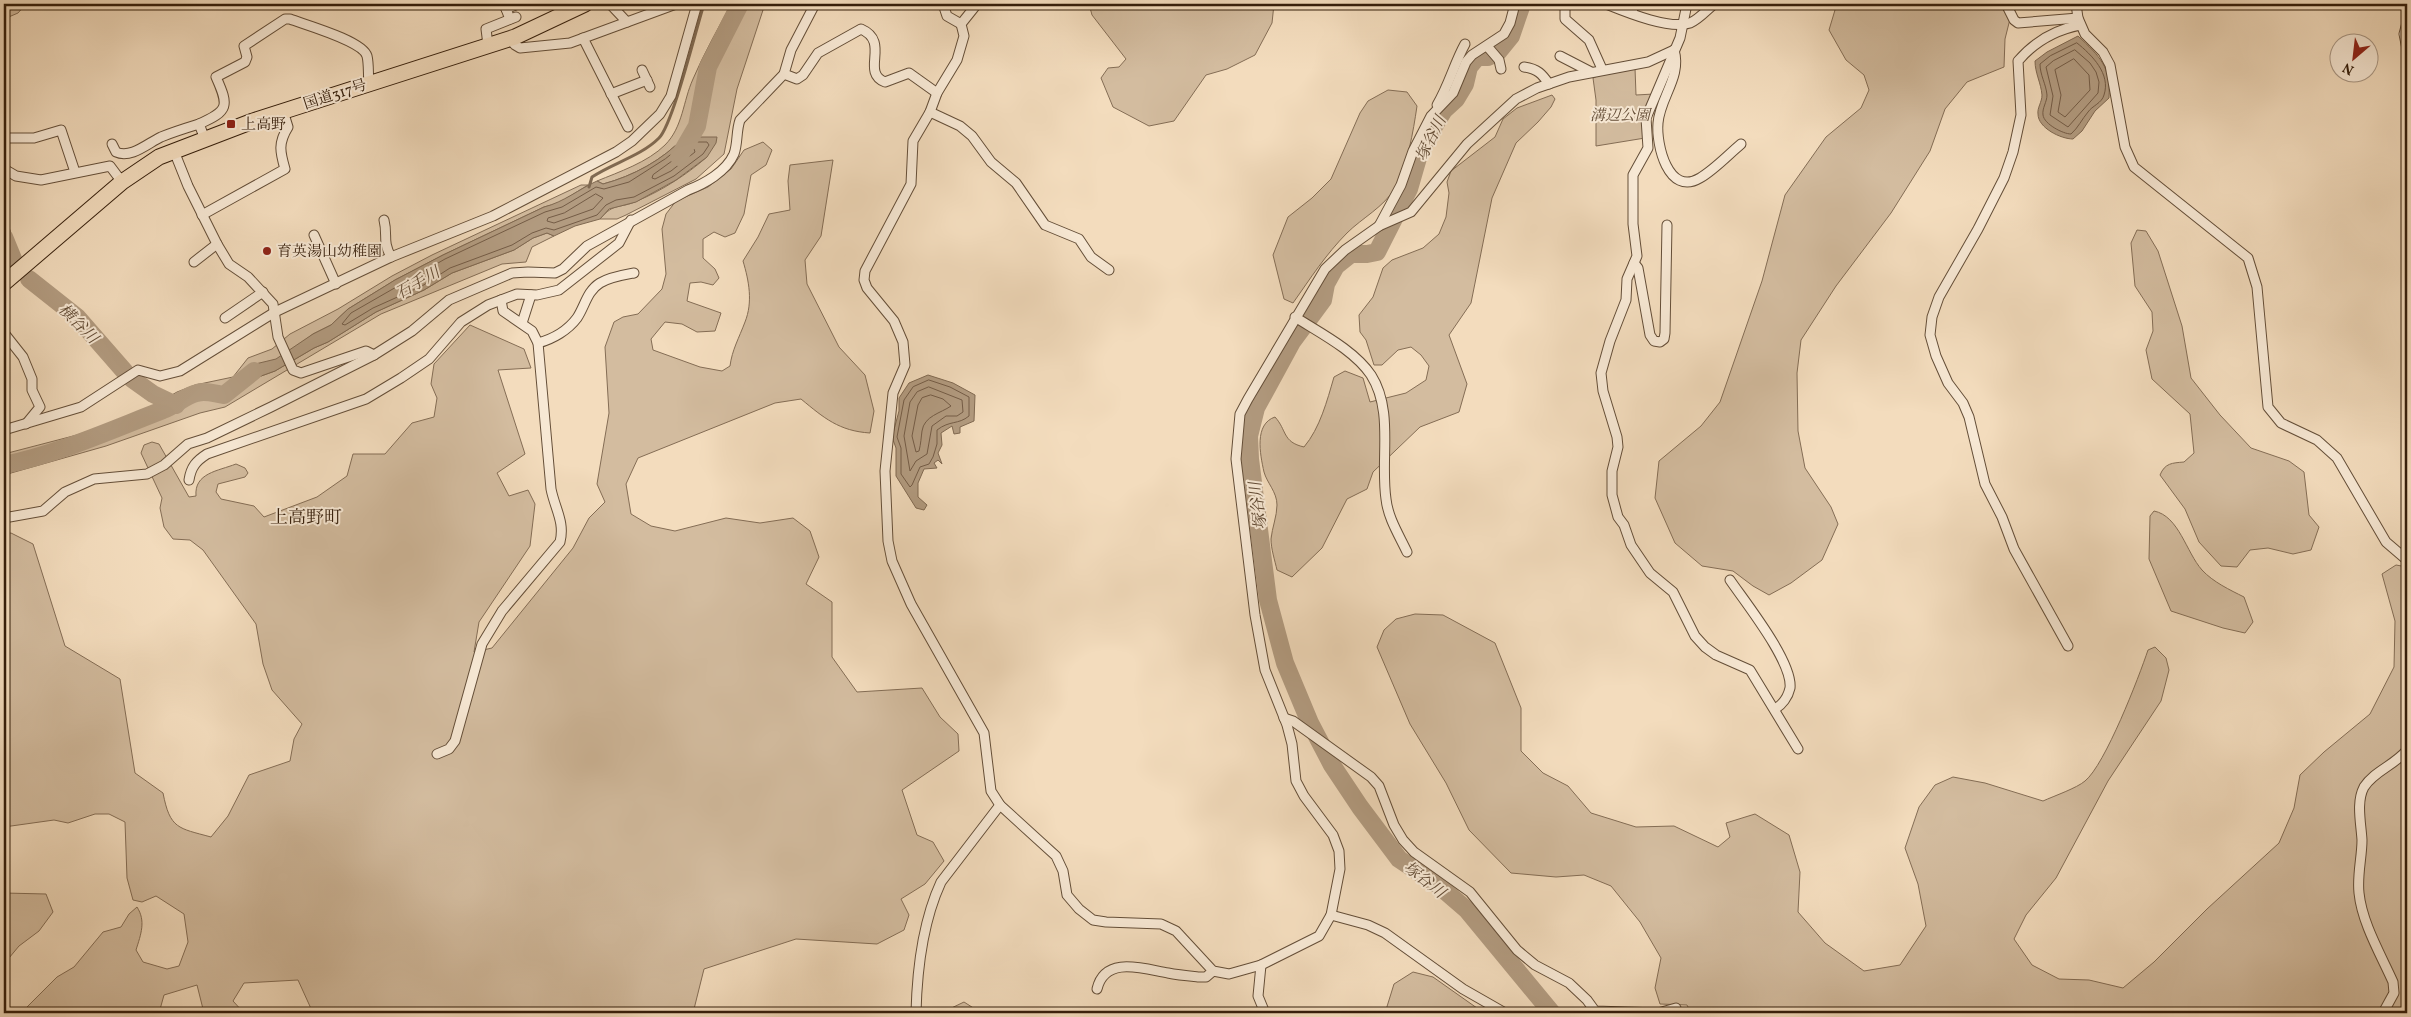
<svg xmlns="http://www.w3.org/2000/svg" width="2411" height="1017" font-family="Vollkorn,'Noto Serif JP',serif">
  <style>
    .green { fill: #d3bc9f; stroke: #846d55 }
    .water { fill: #b29b80; stroke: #806951 }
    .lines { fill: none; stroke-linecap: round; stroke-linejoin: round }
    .shore { stroke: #745c46; stroke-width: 1 }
    .stream { stroke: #806951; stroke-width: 3 }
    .river { stroke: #b29b80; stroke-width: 18 }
    .minor-casing { stroke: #644e38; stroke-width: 11 }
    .trunk-casing { stroke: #351e0b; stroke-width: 17 }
    .minor { stroke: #f7e8d4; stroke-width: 9 }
    .trunk { stroke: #f3dcbd; stroke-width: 15 }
    .poi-dot { fill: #8f2418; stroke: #f7e8d4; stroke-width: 2 }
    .labels { text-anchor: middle; stroke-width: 4; stroke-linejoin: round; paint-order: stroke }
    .street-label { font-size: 15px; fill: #351e0b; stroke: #f7e8d4 }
    .park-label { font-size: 15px; font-style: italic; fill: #644d37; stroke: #f7e8d4 }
    .poi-label { font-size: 15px; fill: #351e0b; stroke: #f7e8d4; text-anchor: start }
    .water-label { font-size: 16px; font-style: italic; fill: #614a34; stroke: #f7e8d4 }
    .quarter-label { font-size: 18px; fill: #351e0b; stroke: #f7e8d4 }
  </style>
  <rect width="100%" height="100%" fill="#f3dcbd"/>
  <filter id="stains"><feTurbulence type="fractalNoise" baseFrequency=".004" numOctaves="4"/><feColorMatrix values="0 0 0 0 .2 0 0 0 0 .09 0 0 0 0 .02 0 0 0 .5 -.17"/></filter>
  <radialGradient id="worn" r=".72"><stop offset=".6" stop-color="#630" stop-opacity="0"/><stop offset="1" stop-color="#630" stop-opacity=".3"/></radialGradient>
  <g class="green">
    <polygon points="4,4 26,4 18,13 4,19"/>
    <path d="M 731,4 L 765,4 L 737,89 L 724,154 L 696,179 L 626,215 L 617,219 L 600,219 C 614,202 620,209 637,201 C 663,190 686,175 707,157 L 684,137 C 663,160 633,176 603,184 L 597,181 C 619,172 648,162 665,145 C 683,127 683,101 693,79 C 704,53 718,29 731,4 Z"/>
    <polygon points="1089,4 1274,4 1272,23 1255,55 1227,69 1206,75 1174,121 1149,126 1113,107 1101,78 1108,68 1119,67 1126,59 1092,15"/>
    <polygon points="1841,4 2003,4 2010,19 2005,39 2004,67 1967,82 1945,109 1930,151 1891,213 1836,286 1801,340 1797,373 1798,431 1805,468 1831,507 1838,524 1822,560 1791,583 1769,595 1753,586 1733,571 1702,566 1675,543 1655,498 1659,461 1701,426 1720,402 1762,281 1785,195 1826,137 1861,108 1869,90 1864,75 1846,60 1829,30 1835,10"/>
    <polygon points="1635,68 1636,95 1654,94 1645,138 1596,146 1596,100 1593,78 1611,70"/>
    <path d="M 1388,90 L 1407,92 L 1417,106 C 1413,133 1408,163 1395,188 C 1384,207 1362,218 1347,233 C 1326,254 1310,279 1293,303 L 1284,299 L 1273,255 L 1288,217 L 1312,198 L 1331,179 L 1360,113 L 1368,101 Z"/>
    <path d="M 1552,95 L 1555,99 L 1551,107 L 1538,122 L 1516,143 L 1492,198 L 1471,303 L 1449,335 L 1467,384 L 1459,412 L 1420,427 L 1373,472 L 1367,489 L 1347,499 L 1322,548 L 1292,577 L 1277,570 C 1275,561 1271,549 1271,539 C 1272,528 1277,516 1277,505 C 1277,492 1267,483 1264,472 C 1260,454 1254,424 1275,417 C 1287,430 1282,442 1304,447 C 1320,428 1327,401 1334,377 L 1345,371 L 1363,378 L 1370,402 L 1406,393 L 1426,380 L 1429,366 L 1421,355 L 1411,347 L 1398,350 L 1382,365 L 1374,365 L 1366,340 L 1360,332 L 1359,315 L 1373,297 L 1383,268 L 1392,260 L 1423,248 L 1439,234 L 1446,217 L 1449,193 L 1447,182 L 1451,171 L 1495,137 L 1503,119 L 1517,108 Z"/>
    <path d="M 763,142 L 772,150 L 766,165 L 751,175 L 744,214 L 735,233 L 725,237 L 714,232 L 703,239 L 703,258 L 715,269 L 719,278 L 713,285 L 701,282 L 690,283 L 687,301 L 721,313 L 715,331 L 697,332 L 682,324 L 665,322 L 651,339 L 653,350 L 700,367 L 722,371 L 730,366 C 732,350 739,338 745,322 C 753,302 749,281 743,261 L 758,237 L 769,214 L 790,210 L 788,181 L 790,165 L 833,160 L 821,236 L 805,260 L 807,284 L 839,347 L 865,375 L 874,411 L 870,433 C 839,431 824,418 801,399 L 775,403 L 638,458 L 626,484 L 631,514 L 651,526 L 675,531 L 726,518 L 760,523 L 793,518 L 810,531 L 819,557 L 806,584 L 832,602 L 832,657 L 857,692 L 922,688 L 940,717 L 958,734 L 959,751 L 902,790 L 917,835 L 933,842 L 944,861 L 925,884 L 901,899 L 909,915 L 904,930 L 877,944 L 796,939 L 704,969 L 693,1013 L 313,1013 L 298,980 L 244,983 L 233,1001 L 244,1013 L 202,1013 L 203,1009 L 197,985 L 164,995 L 159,1013 L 21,1013 L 57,977 L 74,967 L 103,932 L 121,927 L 129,914 L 137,907 C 146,921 141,934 136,950 L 143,962 L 167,969 L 179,966 L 188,942 L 184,914 L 156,896 L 142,902 L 133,900 L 127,878 L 125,822 L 109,814 L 95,814 L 68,823 L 54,820 L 4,827 L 4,534 L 11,533 L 33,544 L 65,646 L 120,679 L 135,773 L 163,793 C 170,829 178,828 211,837 L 228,816 L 249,775 L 290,761 L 294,739 L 302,724 L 272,690 L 263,664 L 256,624 L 203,550 L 190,540 L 173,539 L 164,527 L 160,508 L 162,498 L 141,453 L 144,445 L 152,442 L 159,444 L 189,497 L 196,496 C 194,473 218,471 236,464 L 245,468 L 248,473 L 245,477 L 218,484 L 216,492 L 221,499 L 254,506 L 264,517 L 317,497 L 347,476 L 353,454 L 385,454 L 412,423 L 434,417 L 437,398 L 431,384 L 434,364 L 470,325 L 524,349 L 531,368 L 498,370 L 525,454 L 497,473 L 509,496 L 528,490 L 535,504 L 530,546 L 479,622 L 474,652 L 492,648 L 573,548 L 589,518 L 605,502 L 597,484 L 609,413 L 605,347 L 614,322 L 623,317 L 638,314 L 662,289 L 666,274 L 662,229 L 666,214 L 676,201 L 708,187 L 731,169 L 744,150 Z"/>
    <polygon points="581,185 588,185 559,203 544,207 443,255 395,280 348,309 331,325 313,334 291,351 236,385 275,371 314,348 328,342 376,312 424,290 452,273 514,250 533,238 547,233 554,236 532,247 526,262 502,264 381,314 225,407 200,413 106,446 4,475 4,454 77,435 142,412 177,392 195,385 233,377 248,358 272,349 290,334 338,309 392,276 432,255"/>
    <polygon points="4,211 12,237 13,247 4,254"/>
    <path d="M 2137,230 L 2146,231 L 2158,251 L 2182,326 L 2191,378 L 2220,415 L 2251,448 L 2289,461 L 2304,472 L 2309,515 L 2319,527 L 2311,550 L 2293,554 L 2268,548 L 2250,550 L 2237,567 L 2221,566 L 2199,542 L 2185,509 L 2160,475 C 2165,463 2172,463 2184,462 L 2194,453 L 2190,414 L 2152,379 L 2146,350 L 2153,331 L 2152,312 L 2135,286 L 2131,243 Z"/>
    <path d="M 2154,511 C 2179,516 2186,552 2202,570 C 2213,582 2230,590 2244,597 L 2253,622 L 2245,633 L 2223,628 L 2171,611 L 2149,559 L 2150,516 Z"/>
    <path d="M 2396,565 L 2407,567 L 2407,741 L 2401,751 L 2407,760 L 2407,1013 L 1691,1013 L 1687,1005 L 1660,1004 L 1655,988 L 1661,958 L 1640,922 L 1611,886 L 1584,875 L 1556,877 L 1511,873 L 1469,830 L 1446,783 L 1410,724 L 1377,647 L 1384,630 L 1396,619 L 1415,614 L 1443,615 L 1495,643 L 1521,708 L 1521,751 L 1543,773 L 1568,786 L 1591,813 L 1636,827 L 1674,826 L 1718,847 L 1730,837 L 1726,823 L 1755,814 L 1789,835 L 1800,872 L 1798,912 L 1825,943 L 1864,971 L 1900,965 L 1926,926 L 1918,884 L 1905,848 L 1919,807 L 1935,785 L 1953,777 L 1985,783 L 2043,801 C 2054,796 2077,788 2085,781 C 2105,765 2139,677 2148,650 L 2155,647 L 2166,658 L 2169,670 L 2161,701 L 2108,781 L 2056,878 L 2026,915 L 2014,939 L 2032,965 L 2059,979 L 2089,980 L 2123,988 L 2154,962 L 2207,909 L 2279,843 L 2294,808 L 2300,775 L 2324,752 L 2370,714 L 2394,667 L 2395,621 L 2382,574 Z"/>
    <polygon points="4,893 46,894 53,912 39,931 19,946 4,964"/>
    <polygon points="1413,972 1433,977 1484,1013 1385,1013 1394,984"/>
    <polygon points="964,1002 975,1009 974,1013 941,1013"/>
  </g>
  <g class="water">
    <path d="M 2078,36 C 2100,57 2111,66 2109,98 L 2095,111 L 2082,131 L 2073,139 C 2061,139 2038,128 2038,114 C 2037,108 2042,102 2042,95 C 2041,83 2035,73 2035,61 L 2047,52 Z"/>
    <path d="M 684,137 L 717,137 L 716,143 L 707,157 L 676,180 L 636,202 L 609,209 L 600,219 L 575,226 L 554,236 L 547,233 L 533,238 L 514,250 L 452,273 L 424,290 L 376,312 L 328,342 L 314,348 L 275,371 L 236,385 L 247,366 L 276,359 L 313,334 L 331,325 L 348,309 L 395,280 L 443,255 L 544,207 C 564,202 579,189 597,181 L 603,184 C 633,176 663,160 684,137 Z"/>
    <polygon points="928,375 953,383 975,395 974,421 960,427 960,433 954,434 952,426 941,433 942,445 938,453 942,464 938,460 934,463 937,468 924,469 918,483 918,497 927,505 924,510 916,508 896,476 896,448 892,437 899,411 899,398 909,383"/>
  </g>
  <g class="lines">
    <g class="shore">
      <path d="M 2077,43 C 2092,55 2111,74 2104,95 C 2102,103 2092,106 2088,112 C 2082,119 2078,128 2071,134 C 2063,134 2044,124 2043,115 C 2042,108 2047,102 2047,95 C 2046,84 2040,75 2040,64 L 2050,56 Z"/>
      <polygon points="2075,50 2090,63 2096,72 2099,82 2098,93 2068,127 2050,115 2053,96 2046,67 2053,61"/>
      <polygon points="2074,59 2089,75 2090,90 2065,117 2058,112 2061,95 2055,70"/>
      <polygon points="687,142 707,142 709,145 703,154 674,176 634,197 616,200 606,205 597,215 554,230 546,228 532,233 512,245 450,268 422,286 373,308 345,325 342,324 351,313 445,259 545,212 562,207 596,187 604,189 629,182 665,159"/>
      <polygon points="689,149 694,149 695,152 671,171 655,179 652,178 653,175"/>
      <polygon points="596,194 603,198 593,209 554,223 547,221 548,218 564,213"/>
      <path d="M 929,380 L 950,387 L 969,397 L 969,416 C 958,425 950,420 937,430 L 937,444 L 933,457 L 929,464 L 920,467 L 912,485 L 910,487 L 901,474 L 901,448 L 897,437 L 904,400 L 913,387 Z"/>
      <polygon points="929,387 962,400 963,412 957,416 946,416 932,426 927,454 916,461 910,471 904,436 910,402 917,392"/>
      <path d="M 931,395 L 943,399 L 951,406 C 941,413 924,416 922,431 C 921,438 921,443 919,451 L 916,452 L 912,436 L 918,405 L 922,398 Z"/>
    </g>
    <path class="stream" d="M 589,187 L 592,177 C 613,163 641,156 659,138 C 673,124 696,29 704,4"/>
    <g class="river">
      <polyline points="1522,4 1511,36 1498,52 1488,57 1478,57 1474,61 1469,67 1465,84 1456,99 1444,110 1436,123 1420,151 1409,189 1377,252 1367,254 1351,254 1336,266 1326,284 1323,300 1292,342 1256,408 1249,436 1250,459 1268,600 1285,663 1310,723 1332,765 1360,807 1399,859 1438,885 1467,910 1552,1013"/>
      <polyline points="679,157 697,126 708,67 740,4"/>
      <polyline points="4,237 13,259"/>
      <polyline points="29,279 77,317 125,372"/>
      <polyline points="132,379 153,394 176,405"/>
      <path d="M 4,465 C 58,454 111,430 163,410 C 175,406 186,395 197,393 C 206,390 215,394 224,395 L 254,371"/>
    </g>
    <defs>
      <g id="minor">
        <polyline points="504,4 510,19"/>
        <polyline points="610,4 627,22"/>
        <polyline points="943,4 947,16 961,24"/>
        <polyline points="977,4 961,24 964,36 957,60 937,93 930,112 913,141 911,184 865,271 864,280 867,288 894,321 903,342 905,365 893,393 885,471 888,541 892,561 911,604 984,733 991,791 1000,805 1056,856 1063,871 1067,895 1079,909 1093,920 1106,922 1161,924 1176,931 1213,971 1229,974 1261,965 1319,936 1331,915 1340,869 1339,851 1333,835 1304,796 1296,781 1292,744 1287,725 1265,670 1255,615 1236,459 1240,414 1248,399 1325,269 1345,250 1379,226 1411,212 1467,144 1516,99 1537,88 1569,77 1648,62 1674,50"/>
        <polyline points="1565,4 1565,19 1589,40 1602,69"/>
        <path d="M 1606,4 C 1626,12 1669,30 1690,23 C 1698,20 1707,10 1714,4"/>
        <polyline points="1687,4 1680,38 1646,118 1648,148 1633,175 1633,224 1637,256 1627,279 1626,300 1610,341 1601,373 1603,391 1617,437 1618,447 1612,471 1612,495 1618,517 1624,525 1631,545 1650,573 1673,592 1695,636 1705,647 1716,655 1750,670 1798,749"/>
        <polyline points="2006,4 2014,20 2018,23 2078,18"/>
        <polyline points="2076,4 2078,18 2085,34 2103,52 2110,65 2125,147 2134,167 2248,258 2257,287 2268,407 2281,423 2317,440 2337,458 2386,542 2407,560"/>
        <polyline points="506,9 518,4"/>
        <polyline points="1631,13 1635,4"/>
        <polyline points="2407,23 2404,34 2407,49"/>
        <polyline points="583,38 628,127"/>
        <polyline points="510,39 515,45 520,48 570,43 676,4"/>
        <polyline points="488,45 486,29 516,17"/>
        <polyline points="1487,46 1499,60 1501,69"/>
        <path d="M 1674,50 C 1682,77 1660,97 1658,123 C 1656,144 1668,197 1700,178 C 1714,170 1728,155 1741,144"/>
        <polyline points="1560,56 1591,72"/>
        <path d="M 1524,67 C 1538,69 1542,74 1549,84"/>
        <polyline points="642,70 650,87"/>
        <path d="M 784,74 L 797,79 L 803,75 L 818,53 L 861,29 C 891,42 860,72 885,82 L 909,73 L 937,93"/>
        <polyline points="611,94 647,80"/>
        <path d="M 1437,105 C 1449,85 1454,64 1465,44"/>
        <polyline points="930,112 960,126 972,136 991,162 1016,183 1045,225 1079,239 1091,257 1109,270"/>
        <polyline points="4,138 34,138 61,130 75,172"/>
        <path d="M 205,139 L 199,124 C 229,111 229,106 216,77 L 245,62 L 247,57 L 244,46 L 285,19 L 290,19 C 306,25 363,41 367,56 C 369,64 368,75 369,83"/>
        <path d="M 112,144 L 116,152 C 131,159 148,143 161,137 C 173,132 186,128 199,124"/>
        <polyline points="174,151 188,186 217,244 229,264 248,277 273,304 278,337 293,370 301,373 366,351 374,355"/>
        <polyline points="4,169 16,176 41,180 110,166 122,182"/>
        <path d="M 202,215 L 285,169 C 280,152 278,143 288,127 L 283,111"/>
        <path d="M 384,220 C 388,236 382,240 391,257"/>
        <polyline points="1379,226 1401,185 1413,151 1431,116 1453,93 1466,62 1472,55 1504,34 1510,23 1515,4"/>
        <polyline points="314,235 336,284"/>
        <polyline points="194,262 217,244"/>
        <polyline points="1634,263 1638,268 1650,335 1654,341 1660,342 1664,339 1665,333 1667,225"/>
        <path d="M 1295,317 C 1320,333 1354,350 1371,375 C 1394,411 1380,459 1386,499 C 1388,518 1399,535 1407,552"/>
        <polyline points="225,318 263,292"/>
        <polyline points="522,323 531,295"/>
        <polyline points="4,333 23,357 32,379 32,390 40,407 26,424"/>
        <path d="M 538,343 C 553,339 568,330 577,318 C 585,306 587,291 600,283 C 610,277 623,275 634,273"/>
        <polyline points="4,430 81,407 138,370 160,376 180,371 275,312 391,257 493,216 616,152 632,141 660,114 671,96 697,4"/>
        <path d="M 189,480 C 191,467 196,461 207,454 L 366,399 L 401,378 L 429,359 L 461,322 L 488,305 L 517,294 L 537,295 L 559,290 L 619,243 L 631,220"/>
        <path d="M 4,518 L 43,511 L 65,492 L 94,479 L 147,474 L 164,465 L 188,444 L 207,438 L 271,407 L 374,355 L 412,331 L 449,300 L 512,273 L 528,272 L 555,273 L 563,269 L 587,246 L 688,190 C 704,184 726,172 734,154 C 738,143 736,131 740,120 L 784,74 L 791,50 L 815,4"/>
        <path d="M 1730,580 C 1745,602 1793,662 1790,688 C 1788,697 1782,705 1775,709"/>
        <path d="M 2068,646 L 2014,549 L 2002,517 L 1985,484 L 1969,417 L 1963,403 L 1948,383 L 1936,356 L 1930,335 L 1932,317 L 1939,297 L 1978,229 L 2004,178 L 2013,152 L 2021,115 L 2018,61 C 2034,42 2055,30 2080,25"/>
        <polyline points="1284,718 1293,721 1371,777 1379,786 1394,825 1403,840 1414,852 1470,892 1517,950 1535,965 1569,983 1587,1000 1595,1011 1658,1013 1676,1008"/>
        <path d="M 437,754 L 449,749 L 455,741 L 482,644 L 502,611 L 560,542 C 565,522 555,509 551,489 L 538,343 L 532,331 L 503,311 L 501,300"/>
        <polyline points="1331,915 1368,925 1385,933 1463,989 1505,1013"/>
        <polyline points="1261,965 1258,996 1265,1013"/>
        <path d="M 1097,989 C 1105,955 1144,969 1168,973 C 1178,975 1189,976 1199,977 L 1206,977 L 1213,971"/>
        <path d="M 916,1013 C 917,971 923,921 941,882 L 1000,805"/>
        <path d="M 2383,1013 L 2394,993 L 2393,982 C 2381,955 2362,923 2359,893 C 2357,875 2362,857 2362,840 C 2361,823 2356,802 2364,787 C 2374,771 2395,765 2407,750"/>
      </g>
      <polyline id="trunk" points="4,283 122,182 159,157 253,121 515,37 585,4"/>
    </defs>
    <use href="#minor" class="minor-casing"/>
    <use href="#trunk" class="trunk-casing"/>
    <use href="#minor" class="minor"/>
    <use href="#trunk" class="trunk"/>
  </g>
  <g class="poi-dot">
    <rect x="226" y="119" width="10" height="10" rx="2.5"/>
    <circle cx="267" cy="251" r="5"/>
  </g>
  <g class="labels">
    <g class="street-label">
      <text transform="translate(335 94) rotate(-18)" y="5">国道317号</text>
    </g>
    <g class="park-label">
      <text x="1620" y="120">溝辺公園</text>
    </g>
    <g class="poi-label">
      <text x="241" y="129">上高野</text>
      <text x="277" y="256">育英湯山幼稚園</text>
    </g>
    <g class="water-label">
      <text transform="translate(1430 138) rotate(-64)" y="6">塚谷川</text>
      <text transform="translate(417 282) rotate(-30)" y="6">石手川</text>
      <text transform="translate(79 323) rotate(45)" y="6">横谷川</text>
      <text transform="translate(1257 506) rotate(-97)" y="6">塚谷川</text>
      <text transform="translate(1425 879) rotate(38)" y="6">塚谷川</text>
    </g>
    <g class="quarter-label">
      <text x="306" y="523">上高野町</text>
    </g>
  </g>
  <rect width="2411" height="1017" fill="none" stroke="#f3dcbd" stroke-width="20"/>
  <rect x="5" y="5" width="2401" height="1007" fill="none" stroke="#351e0b" stroke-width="2.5"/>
  <rect x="10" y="10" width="2391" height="997" fill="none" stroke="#351e0b"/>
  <g transform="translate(2354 58) rotate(208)"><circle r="24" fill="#f7e8d4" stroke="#a99784"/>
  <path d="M0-4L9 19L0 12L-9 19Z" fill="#8f2418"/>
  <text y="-8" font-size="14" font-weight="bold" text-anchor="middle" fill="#351e0b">N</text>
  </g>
  <rect width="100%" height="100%" filter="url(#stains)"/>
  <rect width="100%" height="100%" fill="url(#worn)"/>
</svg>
